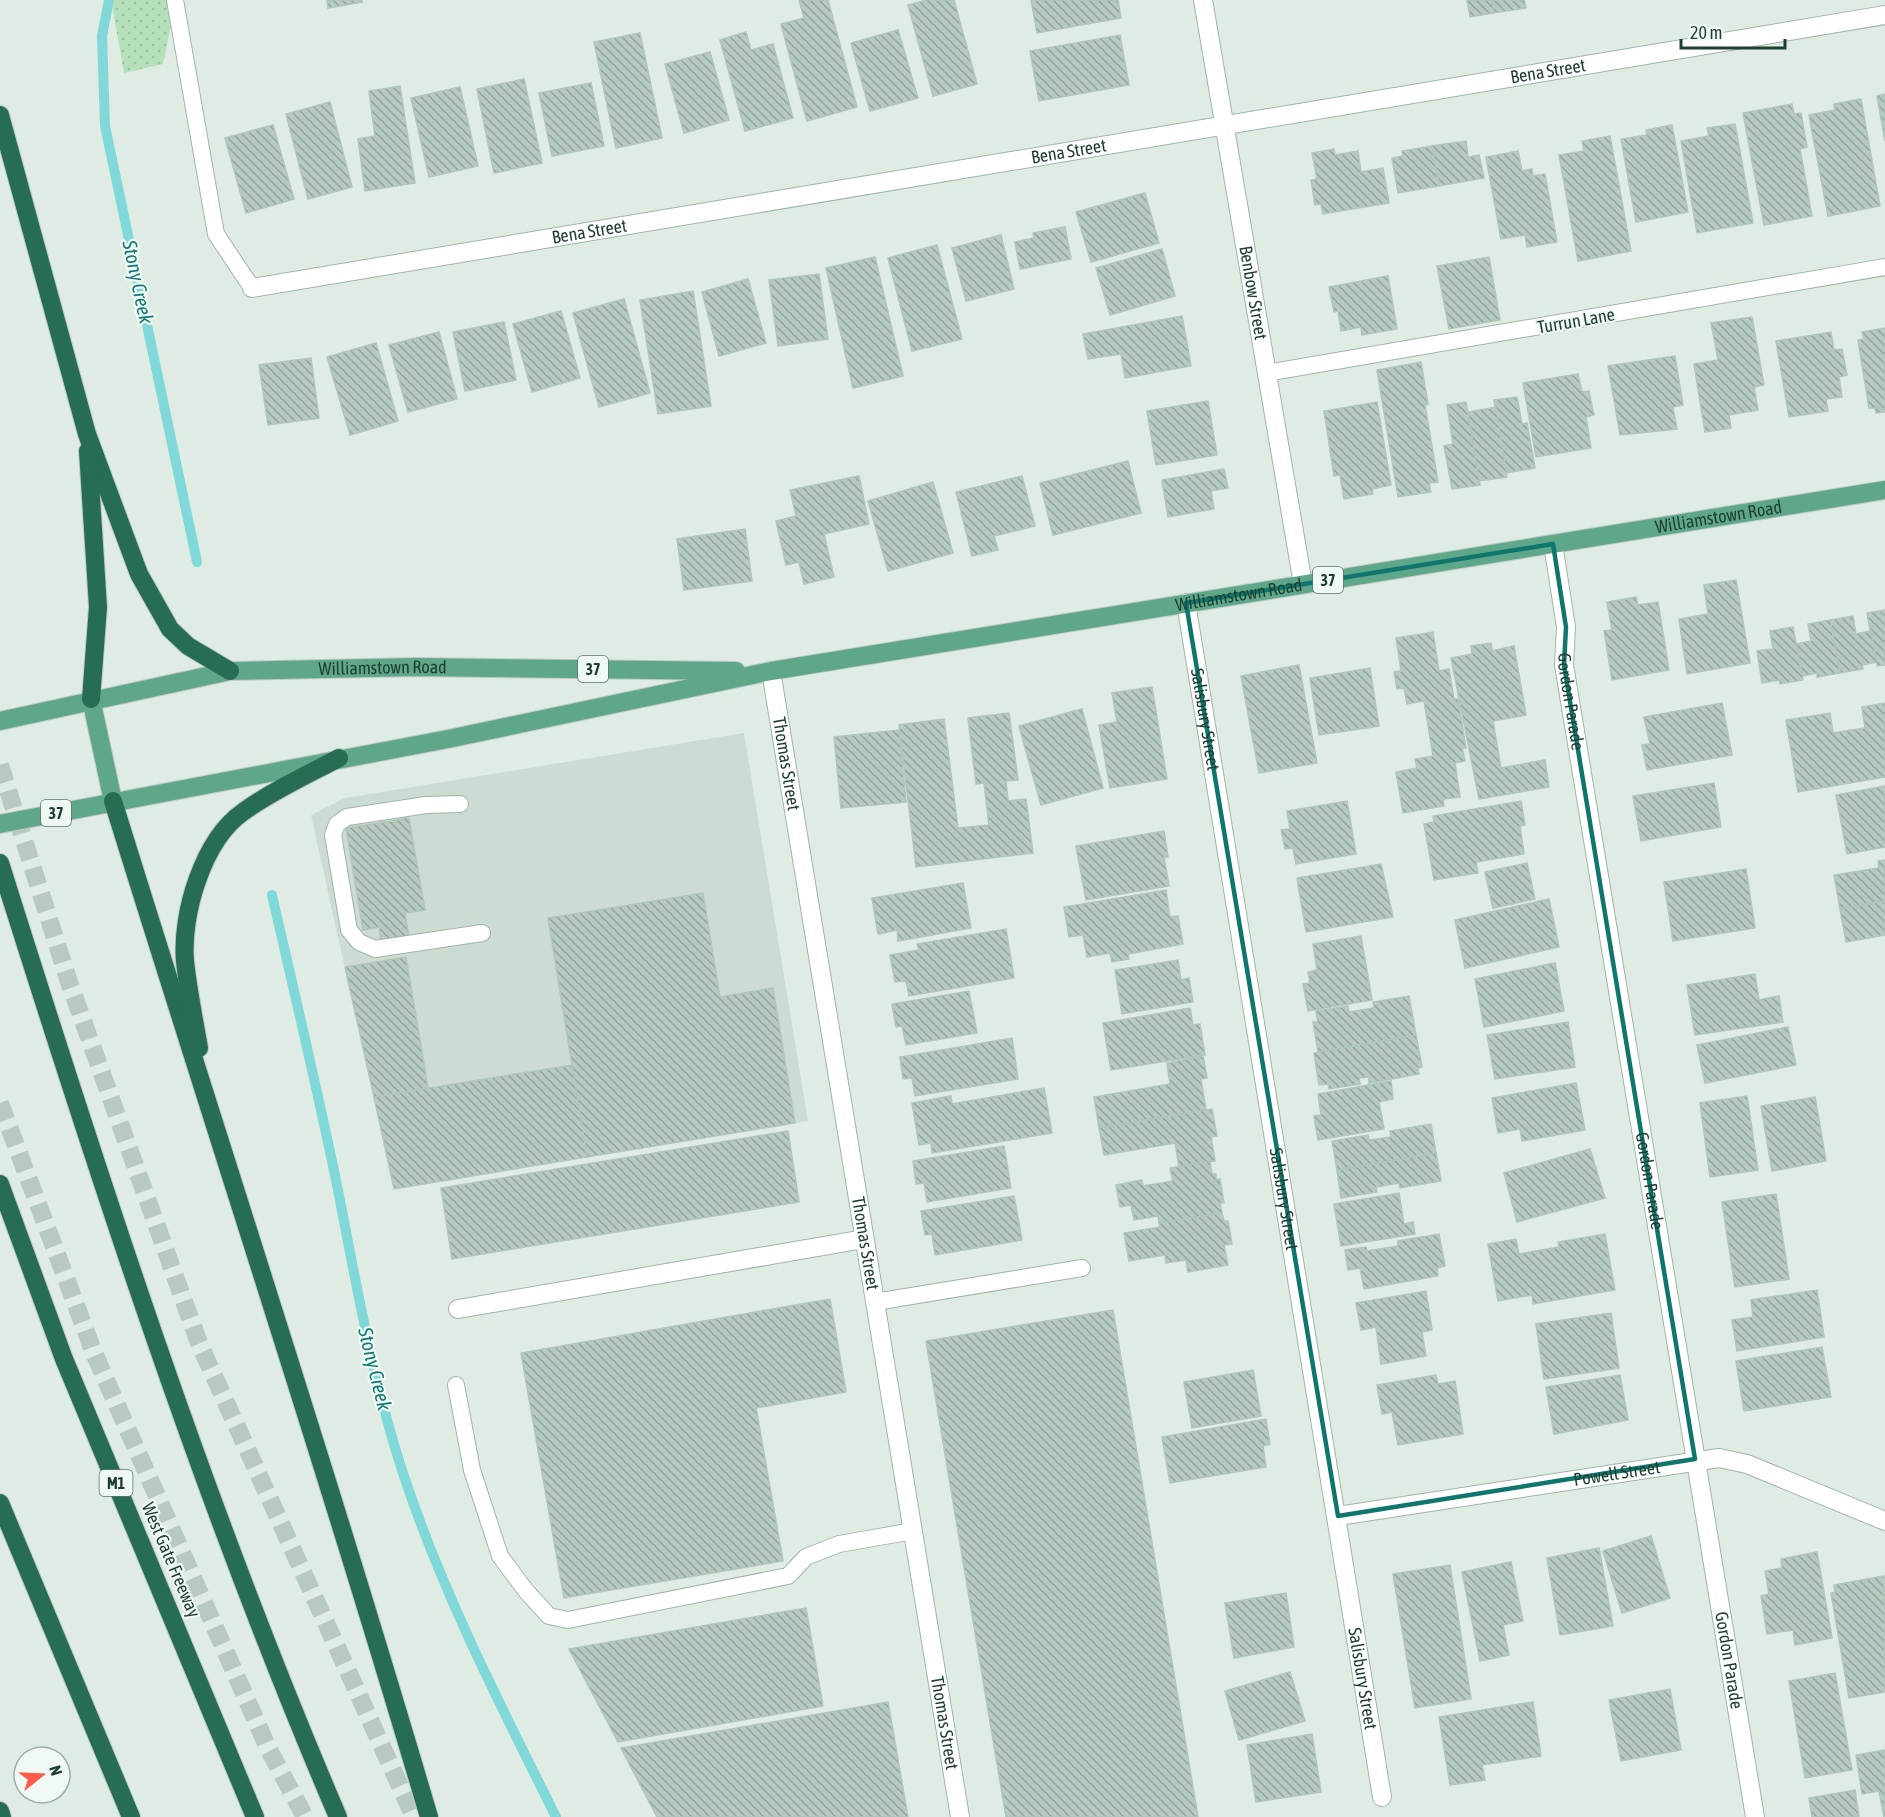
<svg xmlns="http://www.w3.org/2000/svg" width="1885" height="1817" font-family="'Asap Condensed',sans-serif">
  <style>
    .built { fill: #cddcd3 }
    .green { fill: url(#green-dots) }
    .lines { fill: none; stroke-linecap: round; stroke-linejoin: round }
    .stream { stroke: #80d8d8; stroke-width: 10 }
    .building { fill: url(#building-back-hatch); stroke: #b0c6ba; stroke-width: 1.5 }
    .motorway-tunnel { stroke: #b8c9c0; stroke-width: 18; stroke-dasharray: 18 9; stroke-linecap: butt }
    .service-casing { stroke: #a1b4aa; stroke-width: 18 }
    .minor-casing { stroke: #a1b4aa; stroke-width: 20 }
    .primary-casing { stroke: #c0c9c5; stroke-width: 20 }
    .motorway-casing { stroke: #c0c9c5; stroke-width: 20 }
    .service { stroke: #fff; stroke-width: 16 }
    .minor { stroke: #fff; stroke-width: 18 }
    .primary { stroke: #5ea789; stroke-width: 18 }
    .motorway { stroke: #276d54; stroke-width: 18 }
    .marked { fill: none; stroke: #0f766e; stroke-width: 4.5; stroke-linejoin: round }
    .labels { text-anchor: middle; stroke-width: 4.5; stroke-linejoin: round; paint-order: stroke }
    .shield { fill: #eff8f2; stroke: #5d766a; stroke-width: 1.5 }
    .shield-label { font-size: 16px; font-weight: bold; fill: #1e3e30 }
    .street-label { font-size: 18px; fill: #1e3e30; stroke: #eff8f2 }
    .water-label { font-size: 20px; font-style: italic; fill: #12797a; stroke: #eff8f2 }
  </style>
  <defs>
    <pattern id="green-dots" width="8" height="8" patternUnits="userSpaceOnUse" patternTransform="scale(1.5)"><rect width="8" height="8" fill="#b5e0ba"/><path d="M2 2h.1M6 6h.1" fill="none" stroke="#9bc1a0" stroke-width="1.8" stroke-linecap="round"/></pattern>
    <pattern id="building-back-hatch" width="6" height="6" patternUnits="userSpaceOnUse" patternTransform="scale(1.5)"><rect width="6" height="6" fill="#b7cabf"/><path d="M-1 5l2 2M0 0l6 6M5-1l2 2" fill="none" stroke="#94a59c"/></pattern>
  </defs>
  <rect width="100%" height="100%" fill="#dfece4"/>
  <polygon class="built" points="744,733 808,1121 394,1189 311,815 345,798"/>
  <polygon class="green" points="111,0 176,0 163,64 124,73"/>
  <g class="lines">
    <g class="stream">
      <polyline points="109,0 102,36 105,126 197,562"/>
      <path d="M 272,895 C 294,991 317,1088 337,1185 C 357,1287 374,1390 408,1488 C 447,1602 503,1710 556,1817"/>
    </g>
  </g>
  <g class="building">
    <polygon points="327,0 362,0 362,2 328,8"/>
    <polygon points="799,0 828,0 857,107 807,121 781,24 804,18"/>
    <polygon points="927,0 954,0 977,84 933,96 908,5"/>
    <polygon points="1031,0 1118,0 1121,18 1037,33"/>
    <polygon points="1467,0 1492,0 1494,13 1470,17"/>
    <polygon points="1492,0 1524,0 1526,8 1494,13"/>
    <polygon points="898,30 918,98 870,111 851,43"/>
    <polygon points="746,32 751,50 773,44 793,118 745,131 720,40"/>
    <polygon points="640,33 662,138 616,148 594,42"/>
    <polygon points="1120,35 1129,85 1039,101 1030,51"/>
    <polygon points="710,52 729,120 684,133 665,64"/>
    <polygon points="524,79 542,163 494,173 477,89"/>
    <polygon points="591,83 604,146 552,156 539,93"/>
    <polygon points="400,86 415,183 365,191 358,139 375,136 369,91"/>
    <polygon points="460,87 478,166 429,177 411,98"/>
    <polygon points="1885,94 1885,141 1877,96"/>
    <polygon points="1861,99 1880,206 1828,216 1809,115 1835,110 1834,104"/>
    <polygon points="330,102 352,187 308,199 286,114"/>
    <polygon points="1792,104 1794,114 1801,113 1807,147 1800,149 1812,216 1764,225 1743,113"/>
    <polygon points="1735,124 1753,223 1697,233 1681,141 1709,136 1707,128"/>
    <polygon points="273,125 294,199 246,213 225,138"/>
    <polygon points="1672,125 1688,212 1636,222 1621,139 1647,135 1646,130"/>
    <polygon points="1610,136 1631,251 1578,261 1559,155 1584,151 1582,141"/>
    <polygon points="1466,141 1468,157 1479,155 1484,178 1439,186 1432,146"/>
    <polygon points="1432,146 1439,186 1398,193 1392,158 1403,156 1402,151"/>
    <polygon points="1334,149 1335,155 1358,151 1361,172 1383,168 1389,203 1323,214 1321,204 1315,205 1311,180 1317,179 1312,153"/>
    <polygon points="1518,151 1522,171 1532,169 1533,176 1545,174 1557,242 1527,247 1525,235 1501,239 1486,157"/>
    <polygon points="1145,193 1159,243 1091,262 1076,212"/>
    <polygon points="1065,227 1071,259 1020,269 1015,242 1034,238 1033,233"/>
    <polygon points="1001,235 1014,289 966,301 952,248"/>
    <polygon points="937,245 962,339 912,351 888,258"/>
    <polygon points="1162,249 1175,296 1110,315 1096,268"/>
    <polygon points="875,257 903,376 853,388 826,268"/>
    <polygon points="1489,257 1500,320 1449,329 1437,266"/>
    <polygon points="819,274 828,339 778,346 769,280"/>
    <polygon points="1388,276 1397,329 1362,335 1361,327 1341,331 1338,311 1334,312 1329,287"/>
    <polygon points="748,279 766,343 719,356 702,292"/>
    <polygon points="693,291 711,406 658,414 640,300"/>
    <polygon points="624,299 650,393 599,407 573,313"/>
    <polygon points="561,311 580,378 532,392 513,324"/>
    <polygon points="1182,316 1191,366 1125,378 1121,354 1088,359 1083,334"/>
    <polygon points="1752,317 1764,385 1754,387 1758,410 1729,415 1731,428 1705,432 1694,364 1718,360 1711,323"/>
    <polygon points="504,322 516,380 465,391 453,332"/>
    <polygon points="1885,328 1885,412 1876,413 1875,408 1869,408 1858,340 1864,339 1862,332"/>
    <polygon points="439,332 457,399 408,412 389,345"/>
    <polygon points="1831,332 1834,350 1842,349 1847,375 1839,377 1842,397 1826,399 1828,411 1789,417 1776,341"/>
    <polygon points="376,343 398,421 350,435 327,357"/>
    <polygon points="1675,356 1683,405 1673,407 1677,429 1620,435 1608,366"/>
    <polygon points="311,358 319,418 268,425 259,365"/>
    <polygon points="1421,362 1428,404 1425,405 1438,482 1429,483 1431,492 1398,497 1377,370"/>
    <polygon points="1578,374 1582,392 1589,391 1594,415 1586,417 1591,448 1536,457 1523,383"/>
    <polygon points="1517,397 1522,424 1527,423 1535,468 1506,473 1494,400"/>
    <polygon points="1208,401 1217,455 1156,465 1147,411"/>
    <polygon points="1377,402 1391,485 1372,489 1373,494 1344,499 1340,475 1334,476 1324,411"/>
    <polygon points="1466,402 1480,485 1452,489 1444,446 1453,444 1447,405"/>
    <polygon points="1496,407 1507,477 1479,481 1468,412"/>
    <polygon points="1128,461 1141,513 1053,535 1040,483"/>
    <polygon points="1224,469 1228,488 1211,491 1214,509 1168,517 1162,480"/>
    <polygon points="859,476 869,524 824,534 834,577 804,584 799,562 786,565 776,521 796,516 790,490"/>
    <polygon points="1022,476 1035,526 994,536 998,550 972,556 956,492"/>
    <polygon points="933,482 953,553 888,571 868,501"/>
    <polygon points="745,529 752,581 684,590 677,539"/>
    <polygon points="1736,580 1750,663 1687,674 1679,619 1708,614 1704,585"/>
    <polygon points="1636,597 1638,605 1658,602 1669,670 1612,680 1604,631 1612,630 1607,602"/>
    <polygon points="1885,610 1885,665 1877,666 1867,613"/>
    <polygon points="1853,616 1856,634 1871,631 1877,662 1862,665 1863,669 1840,673 1830,620"/>
    <polygon points="1830,620 1840,673 1817,677 1817,673 1802,676 1796,644 1811,641 1808,624"/>
    <polygon points="1793,627 1803,680 1780,684 1779,680 1762,683 1757,651 1773,649 1770,631"/>
    <polygon points="1433,632 1439,671 1449,669 1454,699 1458,699 1466,748 1462,748 1465,761 1455,763 1460,797 1443,799 1444,806 1403,813 1396,772 1417,768 1415,759 1433,756 1424,701 1407,704 1404,688 1397,689 1394,672 1401,671 1396,638"/>
    <polygon points="1491,643 1492,651 1514,646 1526,715 1493,721 1501,768 1545,760 1549,787 1479,799 1451,658 1472,654 1471,646"/>
    <polygon points="1299,665 1317,763 1259,773 1241,676"/>
    <polygon points="1370,668 1379,726 1319,735 1310,678"/>
    <polygon points="1152,687 1167,779 1110,788 1099,725 1117,722 1112,693"/>
    <polygon points="1722,703 1732,755 1647,770 1642,745 1650,744 1644,717"/>
    <polygon points="1885,703 1885,777 1798,792 1786,720 1830,713 1833,733 1865,728 1862,707"/>
    <polygon points="1082,709 1103,788 1041,805 1019,726"/>
    <polygon points="1009,713 1018,780 1006,781 1008,801 1026,799 1033,853 916,867 899,725 944,719 958,828 989,825 984,783 976,784 968,718"/>
    <polygon points="899,730 906,802 841,808 834,737"/>
    <polygon points="1714,783 1721,827 1641,841 1633,796"/>
    <polygon points="1885,786 1885,847 1847,854 1836,795"/>
    <polygon points="1347,801 1356,854 1296,864 1293,848 1285,849 1281,830 1290,829 1287,811"/>
    <polygon points="1521,801 1525,825 1520,826 1524,854 1476,862 1478,873 1434,880 1424,824 1434,822 1433,816"/>
    <polygon points="409,818 425,910 405,913 409,937 381,942 379,927 363,930 346,828"/>
    <polygon points="1164,831 1168,857 1164,857 1169,886 1086,900 1076,846"/>
    <polygon points="1885,860 1885,901 1840,909 1834,875 1879,868 1878,861"/>
    <polygon points="1527,863 1535,899 1493,908 1485,872"/>
    <polygon points="1381,864 1393,917 1306,932 1297,878"/>
    <polygon points="1746,869 1755,928 1673,941 1664,882"/>
    <polygon points="963,883 971,928 898,941 897,930 878,934 872,898"/>
    <polygon points="1166,890 1170,917 1178,916 1183,944 1128,954 1129,959 1112,962 1110,953 1087,957 1083,935 1069,937 1064,907"/>
    <polygon points="703,893 720,997 773,988 795,1123 587,1157 548,918"/>
    <polygon points="1549,899 1559,947 1465,968 1455,920"/>
    <polygon points="1885,901 1885,935 1846,942 1840,909"/>
    <polygon points="1006,929 1014,978 909,996 906,981 895,982 890,955 919,950 917,944"/>
    <polygon points="1361,936 1372,1000 1308,1011 1303,984 1310,983 1308,972 1317,970 1313,944"/>
    <polygon points="406,957 428,1088 374,1097 345,967"/>
    <polygon points="1178,960 1181,980 1189,978 1193,1002 1122,1014 1115,970"/>
    <polygon points="1555,963 1564,1011 1484,1027 1475,979"/>
    <polygon points="1755,974 1759,1000 1779,996 1783,1022 1695,1035 1687,985"/>
    <polygon points="969,991 977,1033 906,1045 902,1026 896,1027 892,1004"/>
    <polygon points="1409,996 1416,1035 1318,1052 1313,1022 1318,1022 1316,1011 1348,1006 1349,1012 1374,1008 1373,1002"/>
    <polygon points="1190,1008 1193,1025 1200,1024 1205,1055 1111,1070 1103,1023"/>
    <polygon points="1568,1022 1575,1067 1495,1079 1487,1035"/>
    <polygon points="1788,1027 1796,1065 1705,1083 1697,1045"/>
    <polygon points="1416,1035 1422,1067 1418,1068 1419,1074 1369,1083 1369,1077 1359,1078 1360,1084 1329,1089 1328,1084 1319,1085 1314,1053"/>
    <polygon points="1012,1038 1018,1079 915,1096 912,1078 903,1079 900,1057"/>
    <polygon points="1203,1056 1207,1078 1201,1079 1206,1110 1099,1128 1094,1097 1170,1084 1167,1063"/>
    <polygon points="572,1065 587,1157 394,1189 374,1097"/>
    <polygon points="1391,1081 1393,1099 1379,1102 1384,1129 1318,1140 1314,1116 1321,1115 1318,1094"/>
    <polygon points="1576,1083 1585,1130 1522,1141 1520,1129 1498,1133 1492,1098"/>
    <polygon points="1044,1088 1052,1133 932,1153 931,1143 919,1145 912,1103 951,1096 952,1104"/>
    <polygon points="1747,1096 1758,1170 1710,1177 1700,1103"/>
    <polygon points="1815,1097 1826,1161 1772,1171 1761,1106"/>
    <polygon points="1212,1109 1217,1136 1211,1137 1215,1161 1179,1167 1175,1143 1104,1155 1099,1128"/>
    <polygon points="1431,1124 1436,1153 1337,1170 1332,1141 1368,1135 1369,1140 1391,1137 1390,1131"/>
    <polygon points="788,1131 799,1202 452,1259 441,1188"/>
    <polygon points="1004,1146 1011,1188 927,1202 924,1183 916,1184 913,1161"/>
    <polygon points="1590,1149 1605,1198 1517,1222 1504,1173"/>
    <polygon points="1436,1153 1441,1181 1400,1188 1399,1183 1376,1187 1377,1192 1341,1198 1337,1170"/>
    <polygon points="1210,1161 1212,1174 1216,1174 1216,1180 1220,1179 1224,1203 1220,1203 1222,1213 1159,1223 1158,1216 1134,1220 1131,1205 1120,1207 1116,1185 1142,1180 1143,1186 1173,1181 1170,1168"/>
    <polygon points="1399,1193 1404,1224 1413,1222 1415,1234 1341,1246 1334,1204"/>
    <polygon points="1776,1194 1789,1279 1735,1287 1722,1202"/>
    <polygon points="1014,1196 1022,1240 935,1255 932,1234 925,1235 921,1211"/>
    <polygon points="1222,1213 1224,1221 1228,1221 1232,1244 1224,1245 1228,1265 1188,1272 1186,1260 1166,1263 1165,1255 1129,1261 1124,1233 1160,1227 1159,1223"/>
    <polygon points="1439,1234 1445,1266 1437,1268 1438,1276 1364,1289 1360,1268 1348,1270 1345,1250 1366,1247 1367,1251 1398,1246 1398,1241"/>
    <polygon points="1605,1234 1615,1290 1533,1304 1532,1295 1498,1301 1488,1244 1516,1239 1519,1254 1559,1247 1558,1242"/>
    <polygon points="1817,1290 1824,1337 1737,1351 1732,1320 1753,1317 1751,1300"/>
    <polygon points="1426,1291 1432,1330 1422,1332 1426,1356 1381,1364 1376,1327 1361,1330 1356,1303"/>
    <polygon points="830,1299 846,1392 756,1408 783,1561 564,1598 521,1353"/>
    <polygon points="1113,1310 1198,1817 1006,1817 926,1341"/>
    <polygon points="1611,1313 1619,1368 1544,1379 1536,1324"/>
    <polygon points="1822,1347 1831,1397 1744,1411 1736,1361"/>
    <polygon points="1253,1370 1261,1416 1192,1428 1184,1382"/>
    <polygon points="1436,1375 1438,1384 1455,1381 1463,1434 1398,1445 1392,1412 1382,1414 1377,1385"/>
    <polygon points="1620,1375 1628,1420 1554,1434 1546,1387"/>
    <polygon points="1266,1419 1270,1444 1263,1446 1266,1467 1170,1483 1162,1437"/>
    <polygon points="1651,1536 1670,1598 1622,1613 1603,1551"/>
    <polygon points="1599,1548 1613,1626 1560,1635 1547,1558"/>
    <polygon points="1817,1552 1832,1638 1795,1645 1793,1630 1767,1634 1761,1596 1769,1594 1765,1571 1782,1568 1781,1559"/>
    <polygon points="1511,1562 1523,1621 1503,1625 1509,1655 1480,1661 1462,1572"/>
    <polygon points="1450,1565 1471,1699 1415,1708 1393,1574"/>
    <polygon points="1884,1576 1885,1692 1849,1698 1831,1593 1835,1592 1834,1585"/>
    <polygon points="1286,1593 1294,1647 1234,1658 1225,1603"/>
    <polygon points="806,1608 823,1706 618,1742 569,1649"/>
    <polygon points="1290,1672 1305,1721 1239,1740 1225,1691"/>
    <polygon points="1835,1673 1852,1770 1805,1778 1789,1681"/>
    <polygon points="1670,1689 1681,1750 1621,1761 1609,1700"/>
    <polygon points="888,1702 908,1817 657,1817 621,1748"/>
    <polygon points="1533,1702 1541,1756 1482,1765 1485,1780 1450,1785 1439,1717"/>
    <polygon points="1312,1734 1321,1792 1256,1802 1247,1745"/>
    <polygon points="1885,1750 1885,1817 1884,1817 1879,1791 1862,1794 1856,1755"/>
    <polygon points="1855,1790 1859,1817 1812,1817 1809,1798"/>
  </g>
  <g class="lines">
    <g class="motorway-tunnel">
      <polyline points="0,765 69,982 199,1343 414,1817"/>
      <polyline points="0,1103 94,1353 268,1748 305,1817"/>
    </g>
    <defs>
      <g id="service">
        <polyline points="175,0 216,234 252,288"/>
        <polyline points="1266,373 1885,267"/>
        <polyline points="460,804 426,805 347,817 337,824 333,835 349,930 359,942 375,949 482,933"/>
        <polyline points="875,1302 1082,1268"/>
        <polyline points="456,1385 472,1470 500,1556 526,1591 549,1616 568,1620 788,1576 806,1557 839,1544 913,1531"/>
      </g>
      <g id="minor">
        <path id="s1" d="M 1203,0 L 1303,584"/>
        <path id="s2" d="M 252,288 L 1885,15"/>
        <path id="s3" d="M 1553,544 L 1566,627 L 1564,665 L 1755,1817"/>
        <path id="s4" d="M 1186,603 L 1382,1797"/>
        <path id="s5" d="M 771,671 L 960,1817"/>
        <polyline points="458,1309 864,1239"/>
        <path id="s6" d="M 1338,1516 L 1719,1458 L 1747,1464 L 1885,1521"/>
      </g>
      <g id="primary">
        <polyline points="91,699 113,801"/>
        <path id="s7" d="M 0,721 L 230,671 L 415,667 L 736,671"/>
        <path id="s8" d="M 0,824 L 448,739 L 771,671 L 1885,490"/>
      </g>
      <g id="motorway">
        <polyline points="0,115 87,434 139,574 170,629 188,646 230,671"/>
        <polyline points="88,451 98,607 91,699"/>
        <path d="M 113,801 C 218,1140 329,1477 429,1817"/>
        <path d="M 0,863 C 101,1184 205,1507 338,1817"/>
        <path d="M 199,1048 C 194,1019 188,990 185,961 C 181,914 203,840 243,812 C 272,791 307,775 339,758"/>
        <polyline points="0,1184 64,1359 255,1817"/>
        <polyline points="0,1503 131,1817"/>
        <polyline points="0,1811 2,1817"/>
      </g>
    </defs>
    <use href="#service" class="service-casing"/>
    <use href="#minor" class="minor-casing"/>
    <use href="#primary" class="primary-casing"/>
    <use href="#motorway" class="motorway-casing"/>
    <use href="#service" class="service"/>
    <use href="#minor" class="minor"/>
    <use href="#primary" class="primary"/>
    <use href="#motorway" class="motorway"/>
  </g>
  <path class="marked" d="M 1553,544 L 1566,627 L 1564,665 L 1695,1459 L 1338,1516 L 1186,603 Z"/>
  <g class="labels">
    <g class="shield">
      <rect x="1313" y="567" width="30" height="26" rx="4.5"/>
      <rect x="578" y="656" width="30" height="26" rx="4.5"/>
      <rect x="41" y="800" width="30" height="26" rx="4.5"/>
      <rect x="99.5" y="1470" width="33" height="26" rx="4.5"/>
    </g>
    <g class="shield-label">
      <text x="1328" y="586">37</text>
      <text x="593" y="675">37</text>
      <text x="56" y="819">37</text>
      <text x="116" y="1489">M1</text>
    </g>
    <g class="street-label">
      <text dy="6" stroke="none"><textPath href="#s2" startOffset="1314">Bena Street</textPath></text>
      <text dy="6" stroke="none"><textPath href="#s2" startOffset="828">Bena Street</textPath></text>
      <text dy="6" stroke="none"><textPath href="#s2" startOffset="342">Bena Street</textPath></text>
      <text dy="6" stroke="none"><textPath href="#s1" startOffset="297">Benbow Street</textPath></text>
      <text transform="translate(1576 321) rotate(-10)" y="6">Turrun Lane</text>
      <text dy="6" stroke="none"><textPath href="#s8" startOffset="1746">Williamstown Road</textPath></text>
      <text dy="6" stroke="none"><textPath href="#s8" startOffset="1260">Williamstown Road</textPath></text>
      <text dy="6" stroke="none"><textPath href="#s7" startOffset="388">Williamstown Road</textPath></text>
      <text dy="6" stroke="none"><textPath href="#s3" startOffset="159">Gordon Parade</textPath></text>
      <text dy="6" stroke="none"><textPath href="#s4" startOffset="118">Salisbury Street</textPath></text>
      <text dy="6" stroke="none"><textPath href="#s5" startOffset="94">Thomas Street</textPath></text>
      <text dy="6" stroke="none"><textPath href="#s3" startOffset="645">Gordon Parade</textPath></text>
      <text dy="6" stroke="none"><textPath href="#s4" startOffset="604">Salisbury Street</textPath></text>
      <text dy="6" stroke="none"><textPath href="#s5" startOffset="580">Thomas Street</textPath></text>
      <text dy="6" stroke="none"><textPath href="#s6" startOffset="282">Powell Street</textPath></text>
      <text transform="translate(171 1560) rotate(67)" y="6">West Gate Freeway</text>
      <text dy="6" stroke="none"><textPath href="#s3" startOffset="1131">Gordon Parade</textPath></text>
      <text dy="6" stroke="none"><textPath href="#s4" startOffset="1090">Salisbury Street</textPath></text>
      <text dy="6" stroke="none"><textPath href="#s5" startOffset="1066">Thomas Street</textPath></text>
    </g>
    <g class="water-label">
      <text transform="translate(138 282) rotate(78)" y="7">Stony Creek</text>
      <text transform="translate(375 1369) rotate(76)" y="7">Stony Creek</text>
    </g>
  </g>
  <g transform="translate(42 1775) rotate(72)"><circle r="28" fill="#eff8f2" stroke="#9baea4" stroke-width="1.5"/>
  <path d="M0-4.5L10 22L0 15L-10 22Z" fill="#ff5a4a"/>
  <text y="-9" font-size="16" font-weight="bold" text-anchor="middle" fill="#1e3e30">N</text>
  </g>
  <path d="M1681 39v9h104v-9" fill="none" stroke="#1e3e30" stroke-width="3"/>
  <text x="1690" y="39" font-size="18" fill="#1e3e30" stroke="#eff8f2" stroke-width="4.5" paint-order="stroke">20 m</text>
</svg>
